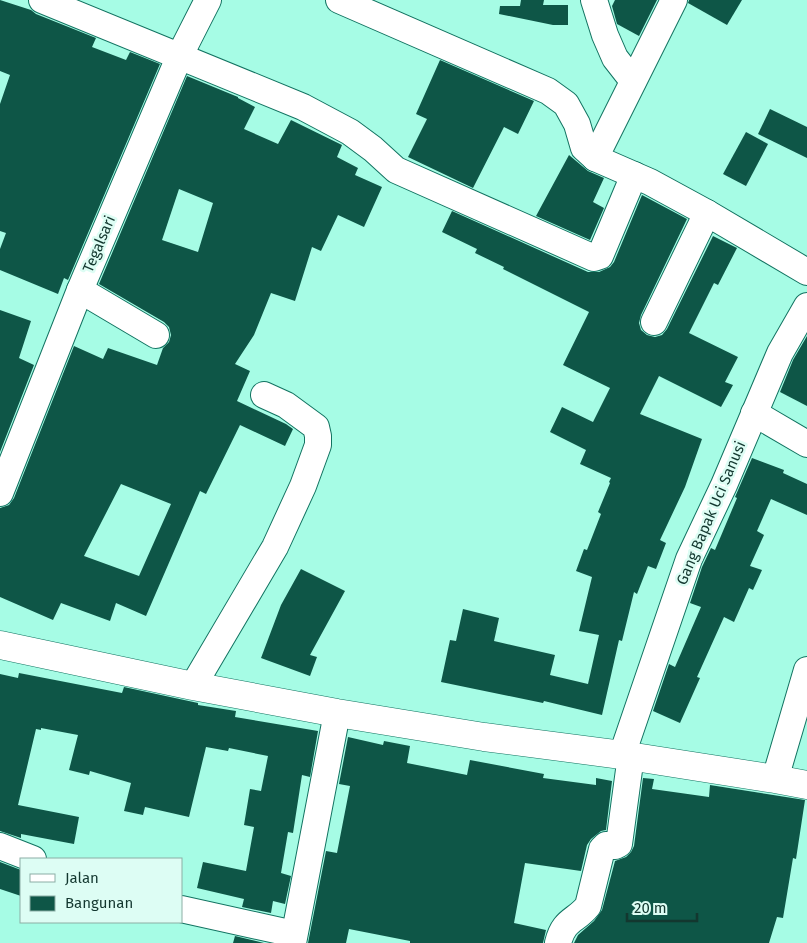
<svg xmlns="http://www.w3.org/2000/svg" width="807" height="943" font-family="'Fira Sans',sans-serif">
  <style>
    .building { fill: #0e5647; fill-rule: evenodd }
    .lines { fill: none; stroke-linecap: round; stroke-linejoin: round }
    .minor-casing { stroke: #127361; stroke-width: 28 }
    .major-casing { stroke: #127361; stroke-width: 29 }
    .minor { stroke: #fff; stroke-width: 26 }
    .major { stroke: #fff; stroke-width: 28 }
    .labels { text-anchor: middle; stroke-width: 5; stroke-linejoin: round; paint-order: stroke }
    .street-label { font-size: 15px; fill: #13372f; stroke: #ddfdf4 }
  </style>
  <rect width="100%" height="100%" fill="#a6fce5"/>
  <g class="building">
    <polygon points="0,0 31,10 36,14 96,38 92,47 126,60 130,52 160,64 68,280 64,278 58,294 0,270 0,249 6,233 0,231 0,104 10,75 0,71"/>
    <polygon points="521,0 544,0 543,5 568,5 568,25 553,25 499,14 500,6 520,6"/>
    <polygon points="615,0 657,0 639,36 617,24 612,6"/>
    <polygon points="689,0 742,0 727,25 688,3"/>
    <polygon points="440,60 534,101 518,134 504,127 473,188 408,157 427,119 416,114"/>
    <path d="M 187,76 L 238,97 L 238,98 L 255,107 L 244,129 L 278,144 L 291,120 L 342,145 L 337,157 L 358,168 L 355,175 L 382,187 L 364,227 L 338,215 L 321,251 L 312,247 L 295,301 L 271,293 L 254,335 L 235,364 L 250,371 L 237,401 L 286,424 L 293,429 L 285,446 L 240,425 L 206,494 L 200,491 L 146,616 L 116,603 L 110,621 L 61,603 L 53,620 L 0,597 L 0,508 L 9,505 L 14,498 L 74,346 L 103,359 L 108,348 L 157,365 L 163,348 L 169,342 L 171,335 L 169,327 L 164,322 L 99,284 ZM 179,189 L 213,203 L 198,252 L 162,240 ZM 121,484 L 171,504 L 139,576 L 84,556 Z"/>
    <polygon points="770,109 807,127 807,158 758,134"/>
    <polygon points="746,132 768,144 746,186 723,174"/>
    <polygon points="569,155 588,171 604,178 593,202 604,208 590,240 536,216"/>
    <polygon points="642,195 687,219 641,315 639,323 641,330 647,335 655,337 662,335 667,329 713,236 737,248 718,285 714,283 689,333 738,357 725,382 733,385 721,407 659,376 640,414 702,439 685,487 660,540 666,543 656,569 648,566 637,594 634,592 622,641 619,640 602,715 544,701 543,703 441,682 450,640 456,641 463,609 499,618 494,641 555,655 550,675 588,684 599,635 579,631 592,577 576,571 584,549 587,550 601,514 598,512 610,483 609,482 611,478 580,464 586,450 550,432 562,407 593,422 610,388 563,365 589,312 503,269 504,267 475,253 477,249 442,232 452,211 588,272 599,272 610,267 614,262"/>
    <polygon points="0,310 31,321 19,358 34,365 0,452"/>
    <polygon points="807,336 807,406 780,392 793,360"/>
    <polygon points="752,458 784,470 783,473 807,484 807,515 771,499 757,531 764,535 750,566 762,570 753,590 749,588 734,622 724,617 697,677 700,678 680,723 653,711 669,664 675,667 701,607 690,603 702,567 711,548 715,550 737,498 735,497"/>
    <polygon points="301,569 345,591 310,655 317,657 310,676 261,658 281,605"/>
    <polygon points="19,673 122,693 124,687 198,703 198,705 236,711 235,717 318,731 310,777 302,775 293,833 288,832 281,873 291,876 285,904 273,901 271,913 242,907 244,899 197,888 203,862 246,871 254,827 244,825 250,789 261,791 268,756 229,748 228,751 206,747 189,817 145,807 143,815 124,811 131,783 90,771 89,775 69,770 78,735 41,728 41,730 36,729 18,805 79,817 74,844 21,834 21,838 0,831 0,674 18,678"/>
    <polygon points="348,737 383,745 384,741 410,746 407,763 467,775 470,760 544,774 543,778 596,785 596,778 612,781 606,830 601,831 591,839 587,845 581,871 525,863 514,923 546,930 543,943 410,943 410,941 349,929 346,943 308,943 326,851 337,853 350,786 339,784"/>
    <polygon points="643,778 654,779 652,789 709,797 710,785 805,800 796,859 793,858 783,918 777,917 769,943 574,943 578,935 594,921 602,910 615,861 626,857 631,852 634,846"/>
    <polygon points="0,862 21,870 21,896 0,889"/>
    <polygon points="235,936 264,943 233,943"/>
  </g>
  <g class="lines">
    <defs>
      <g id="minor">
        <polyline points="42,0 303,107 350,132 373,149 396,170 594,258 600,256 634,175"/>
        <polyline points="339,0 548,91 566,104 577,124 584,148 595,158 650,182 707,213 807,272"/>
        <polyline points="594,0 605,35 615,58 633,81"/>
        <polyline points="595,158 674,0"/>
        <polyline points="80,290 156,335"/>
        <polyline points="654,322 707,213"/>
        <polyline points="754,413 807,444"/>
        <polyline points="0,493 80,290 180,55 208,0"/>
        <polyline points="193,686 275,547 303,486 318,445 318,436 316,427 286,405 264,395"/>
        <polyline points="622,755 689,559 724,485 780,353 807,306"/>
        <polyline points="775,779 807,670"/>
        <polyline points="0,846 33,859"/>
        <polyline points="181,909 294,934"/>
        <polyline points="293,943 337,713"/>
        <path d="M 558,943 C 564,919 575,922 588,906 L 602,849 L 606,845 L 615,846 L 619,844 L 629,770 L 633,758"/>
      </g>
      <polyline id="major" points="0,645 193,686 337,713 484,737 622,755 775,779 807,785"/>
    </defs>
    <use href="#minor" class="minor-casing"/>
    <use href="#major" class="major-casing"/>
    <use href="#minor" class="minor"/>
    <use href="#major" class="major"/>
  </g>
  <g class="labels">
    <g class="street-label">
      <text transform="translate(99 244) rotate(-67)" y="5">Tegalsari</text>
      <text transform="translate(711 513) rotate(-67)" y="5">Gang Bapak Uci Sanusi</text>
    </g>
  </g>
  <rect x="20" y="858" width="162" height="65" fill="#ddfdf4" stroke="#8caea5"/>
  <rect x="30" y="874" width="25" height="8" fill="#ffffff" stroke="#8caea5"/>
  <text x="65" y="883" font-size="15" fill="#13372f">Jalan</text>
  <rect x="30" y="896" width="25" height="15" fill="#0e5647" stroke="#8caea5"/>
  <text x="65" y="908" font-size="15" fill="#13372f">Bangunan</text>
  <path d="M627 913v8h70v-8" fill="none" stroke="#13372f" stroke-width="2.5"/>
  <text x="634" y="913" font-size="15" fill="#13372f" stroke="#ddfdf4" stroke-width="4" paint-order="stroke">20 m</text>
</svg>
